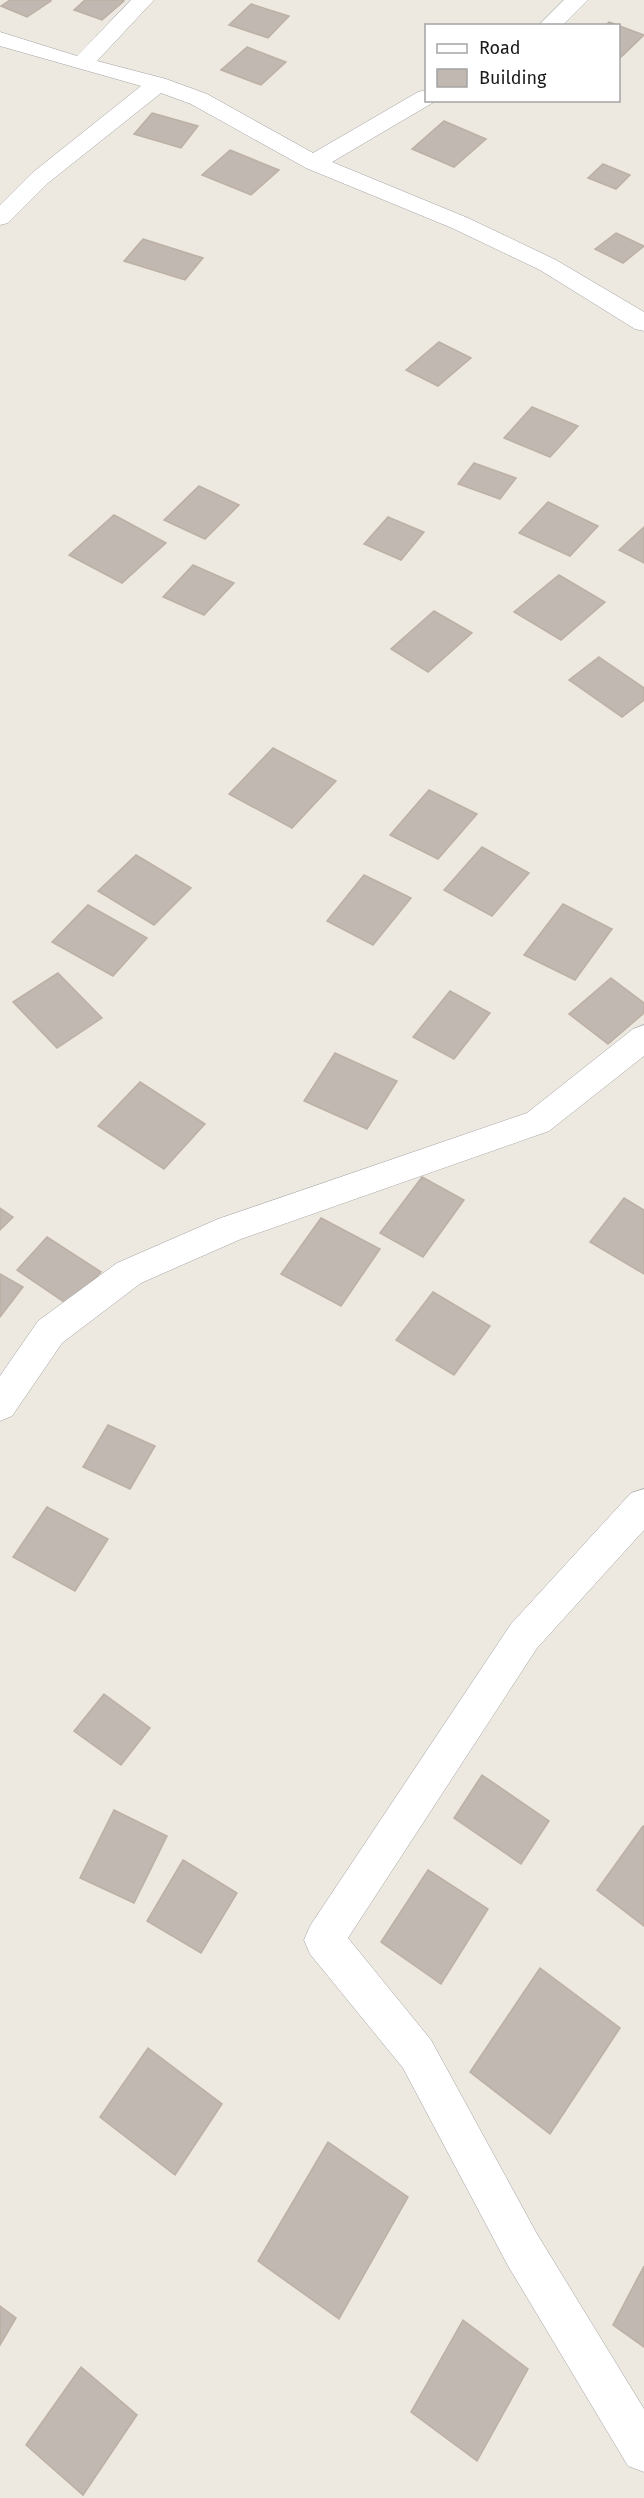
<svg xmlns="http://www.w3.org/2000/svg" width="644" height="2498" font-family="'Fira Sans',sans-serif">
  <style>
    .building { fill: #c1b8b1; stroke: #bdb0a4; stroke-width: 1.5 }
    .lines { fill: none; stroke-linecap: round; stroke-linejoin: round }
    .street-casing { stroke: #a2a2a2; stroke-width: 1 }
    .street { fill: #fff; fill-rule: evenodd }
  </style>
  <rect width="100%" height="100%" fill="#ede9e1"/>
  <g class="building">
    <polygon points="10,0 50,0 51,1 27,17 1,6"/>
    <polygon points="85,0 122,0 124,1 102,20 74,10"/>
    <polygon points="251,4 289,16 268,38 229,25"/>
    <polygon points="609,22 644,35 620,58 618,26 605,26"/>
    <polygon points="247,47 286,62 261,85 221,70"/>
    <polygon points="152,113 198,126 181,148 134,134"/>
    <polygon points="444,121 486,139 454,167 412,149"/>
    <polygon points="230,150 279,170 251,195 202,175"/>
    <polygon points="603,164 630,175 616,189 588,178"/>
    <polygon points="616,233 644,246 623,263 595,249"/>
    <polygon points="143,239 203,258 185,280 124,261"/>
    <polygon points="439,342 471,358 438,386 406,370"/>
    <polygon points="532,407 578,426 550,457 504,438"/>
    <polygon points="474,463 516,478 500,499 458,484"/>
    <polygon points="199,486 239,505 205,539 164,520"/>
    <polygon points="548,502 598,526 570,556 519,533"/>
    <polygon points="114,515 166,543 122,583 69,555"/>
    <polygon points="388,517 424,532 401,560 364,544"/>
    <polygon points="644,527 644,563 619,550"/>
    <polygon points="193,565 234,583 204,615 163,597"/>
    <polygon points="559,575 605,602 561,640 514,612"/>
    <polygon points="434,611 472,633 428,672 391,649"/>
    <polygon points="599,657 644,688 644,700 622,717 569,680"/>
    <polygon points="273,748 336,781 292,828 229,794"/>
    <polygon points="429,790 477,814 438,859 390,835"/>
    <polygon points="482,847 529,873 492,916 444,890"/>
    <polygon points="136,855 191,888 154,925 98,891"/>
    <polygon points="364,875 411,898 373,945 327,921"/>
    <polygon points="563,904 612,929 575,980 524,955"/>
    <polygon points="88,905 147,938 113,976 52,942"/>
    <polygon points="58,973 102,1018 57,1048 13,1002"/>
    <polygon points="611,978 644,1003 644,1013 608,1044 569,1014"/>
    <polygon points="450,991 490,1013 454,1059 413,1037"/>
    <polygon points="335,1053 397,1081 367,1129 304,1101"/>
    <polygon points="140,1082 205,1124 164,1169 98,1126"/>
    <polygon points="422,1177 464,1200 423,1257 380,1233"/>
    <polygon points="624,1198 644,1210 644,1274 590,1242"/>
    <polygon points="0,1208 13,1217 0,1230"/>
    <polygon points="321,1218 380,1249 341,1306 281,1274"/>
    <polygon points="47,1237 101,1272 70,1306 17,1270"/>
    <polygon points="0,1274 23,1287 0,1317"/>
    <polygon points="433,1292 490,1326 454,1375 396,1340"/>
    <polygon points="108,1425 155,1446 130,1489 83,1467"/>
    <polygon points="47,1507 108,1539 75,1591 13,1557"/>
    <polygon points="104,1694 150,1728 121,1765 74,1731"/>
    <polygon points="482,1775 549,1821 521,1864 454,1818"/>
    <polygon points="114,1810 167,1836 134,1903 80,1878"/>
    <polygon points="643,1826 644,1826 644,1926 597,1890"/>
    <polygon points="183,1860 237,1893 201,1953 147,1921"/>
    <polygon points="428,1870 488,1909 441,1984 381,1942"/>
    <polygon points="540,1968 620,2028 550,2134 470,2072"/>
    <polygon points="148,2048 222,2104 175,2175 100,2117"/>
    <polygon points="328,2142 408,2197 339,2319 258,2261"/>
    <polygon points="644,2266 644,2347 613,2325"/>
    <polygon points="0,2306 16,2318 0,2345"/>
    <polygon points="463,2320 528,2369 477,2461 411,2412"/>
    <polygon points="81,2367 137,2415 83,2495 26,2445"/>
  </g>
  <g class="lines">
    <defs>
      <g id="street">
        <polygon points="131,0 154,0 97,61 166,79 207,94 313,153 418,92 426,90 426,100 434,102 332,162 468,218 556,260 644,312 644,331 635,329 540,270 452,228 306,168 191,104 161,93 48,183 8,223 0,225 0,205 32,173 141,86 0,46 0,32 77,56"/>
        <polygon points="564,0 588,0 562,26 538,26"/>
        <polygon points="644,1025 644,1056 549,1131 241,1239 141,1283 62,1343 12,1416 0,1421 0,1376 38,1321 117,1263 218,1219 527,1113 633,1029"/>
        <polygon points="644,1489 644,1530 537,1648 348,1938 431,2040 537,2234 644,2409 644,2472 628,2466 507,2264 403,2068 310,1954 304,1940 310,1926 511,1624 631,1493"/>
      </g>
    </defs>
    <use href="#street" class="street-casing"/>
    <use href="#street" class="street"/>
  </g>
  <rect x="425" y="24" width="195" height="78" fill="#ffffff" stroke="#a4a4a4" stroke-width="1.5"/>
  <rect x="437" y="44" width="30" height="9" fill="#ffffff" stroke="#a4a4a4" stroke-width="1.5"/>
  <text x="479" y="54" font-size="18" fill="#1b1b1b">Road</text>
  <rect x="437" y="69" width="30" height="18" fill="#c1b8b1" stroke="#a4a4a4" stroke-width="1.5"/>
  <text x="479" y="84" font-size="18" fill="#1b1b1b">Building</text>
</svg>
